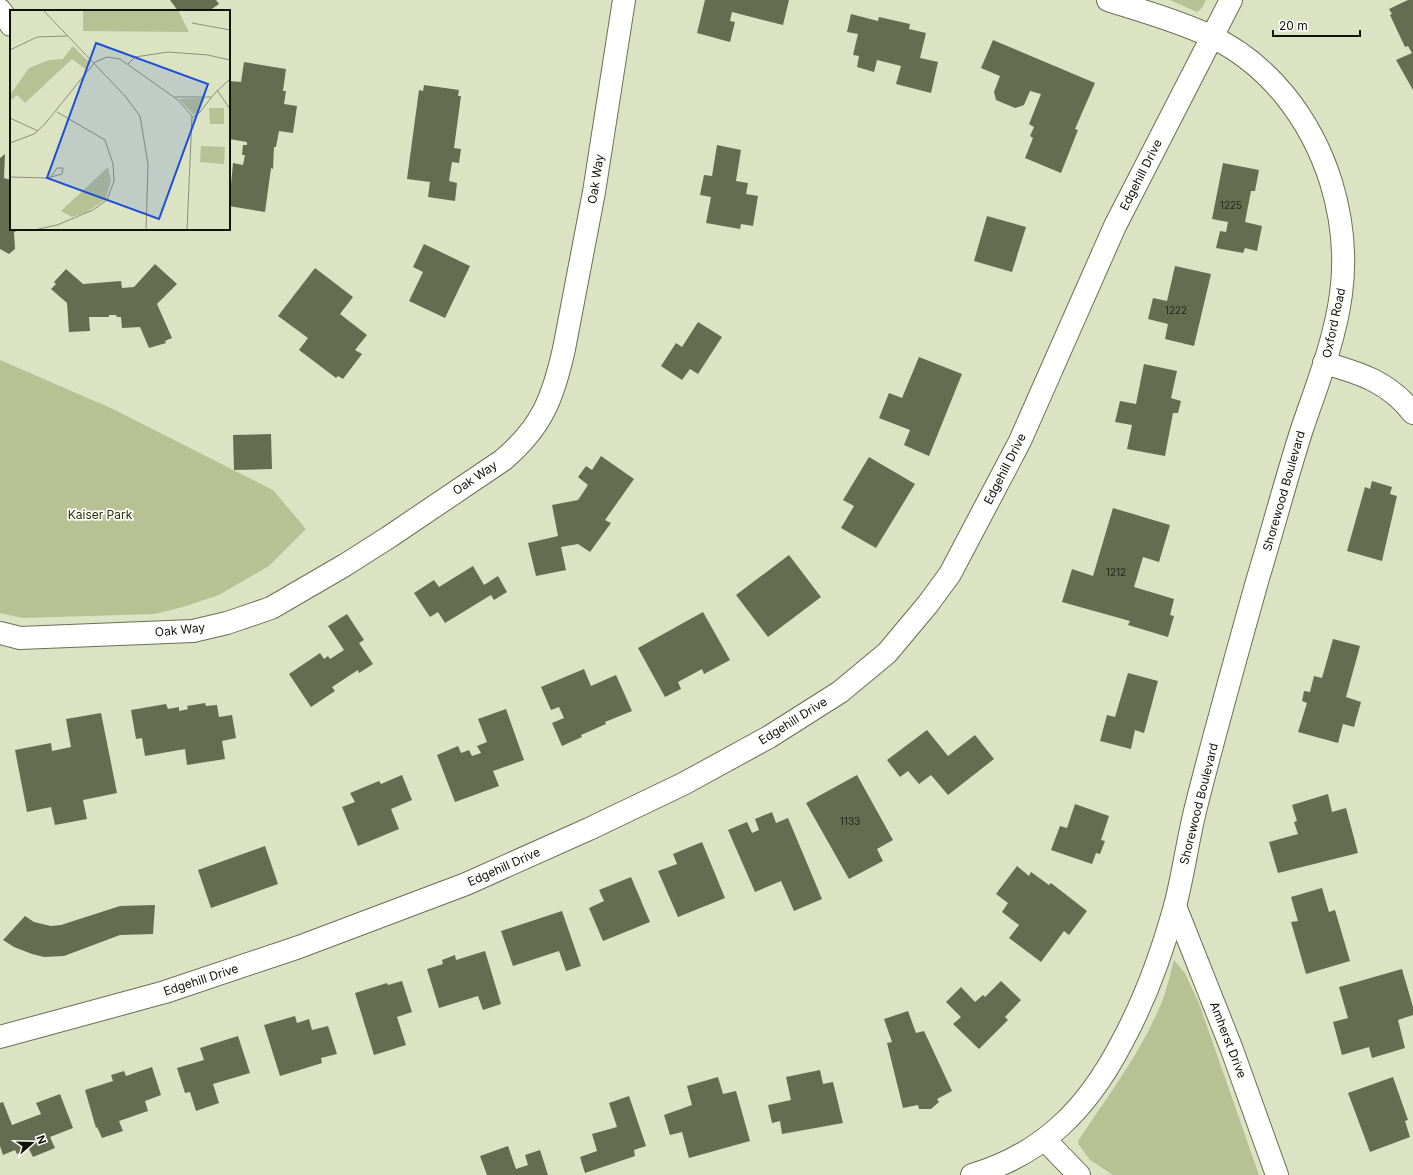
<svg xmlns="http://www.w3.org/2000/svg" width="1413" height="1175" font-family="Inter,sans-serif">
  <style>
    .green { fill: #b8c193 }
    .building { fill: #666c50 }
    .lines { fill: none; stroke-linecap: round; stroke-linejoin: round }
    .minor-casing { stroke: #6a6f53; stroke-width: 24 }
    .minor { stroke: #fff; stroke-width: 22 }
    .labels { text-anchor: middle; stroke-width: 3.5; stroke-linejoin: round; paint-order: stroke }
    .number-label { font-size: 10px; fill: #26291a }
    .street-label { font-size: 12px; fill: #111308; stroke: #fff }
    .park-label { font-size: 12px; fill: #2a3000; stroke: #fff }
    .inset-road { fill: none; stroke: #8b9078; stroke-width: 1 }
    .view { fill: #1d4ed8; fill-opacity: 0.15; stroke: #1d4ed8; stroke-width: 2 }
    .inset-edge { fill: none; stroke: #111308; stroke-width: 2 }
  </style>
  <rect width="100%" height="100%" fill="#dce3c3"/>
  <g class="green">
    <polygon points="1170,0 1206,0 1202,8 1197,12"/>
    <polygon points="0,360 113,409 273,490 306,529 269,566 219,595 183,607 155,614 22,618 0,613"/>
    <path d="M 1174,960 L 1185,973 L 1200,1006 L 1259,1175 L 1113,1175 L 1090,1160 L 1079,1145 L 1078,1141 C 1108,1096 1140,1054 1161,1004 C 1167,990 1170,974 1174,960 Z"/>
  </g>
  <g class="building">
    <polygon points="170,0 216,0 219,4 209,11 178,11"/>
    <polygon points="705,0 789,0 783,25 732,12 730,21 735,22 730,42 697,33"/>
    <polygon points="1408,0 1413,0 1413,90 1396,60 1412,53 1408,46 1405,47 1390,15 1392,14 1389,9"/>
    <polygon points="851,14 878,21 879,17 910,24 909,29 926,33 920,58 938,62 931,93 896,84 901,66 877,60 874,72 857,67 859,56 853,55 858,34 847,32"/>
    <polygon points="993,40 1095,83 1075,129 1078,130 1061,173 1025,158 1033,138 1030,136 1034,127 1029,124 1041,94 1030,91 1024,105 1015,108 996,100 994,92 1000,76 981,68"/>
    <polygon points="244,62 286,69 283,91 286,91 284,104 297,106 293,133 279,131 276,147 274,147 273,169 271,168 265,212 229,206 233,163 243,165 245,155 242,155 243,145 247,145 247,142 229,139 229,81 241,82"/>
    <polygon points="424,85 459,90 458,96 461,96 454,148 461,149 459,163 452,162 449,181 457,183 455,201 428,197 430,182 407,179 419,90 423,91"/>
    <polygon points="717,145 741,150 736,181 748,183 746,194 758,196 753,226 741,224 740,229 706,223 711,197 700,195 704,175 712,176"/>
    <polygon points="5,154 4,178 11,180 11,229 22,229 14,232 15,249 9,254 0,249 0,158"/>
    <polygon points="1223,163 1259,170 1255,191 1251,191 1245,222 1262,226 1257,251 1245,248 1243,253 1216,248 1220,231 1226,232 1228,222 1212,219"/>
    <polygon points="987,216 1026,227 1012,272 974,261"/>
    <polygon points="424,244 470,266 445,318 409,301 423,272 413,267"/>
    <polygon points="155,264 177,284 157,304 172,338 165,341 166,343 149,348 140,327 122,328 121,317 117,317 116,315 109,315 109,317 89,317 90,331 69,332 67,303 51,289 56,284 54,282 66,269 83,284 121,281 122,288 134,287"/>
    <polygon points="1175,266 1211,274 1194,346 1165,339 1168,324 1148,319 1153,298 1167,301"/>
    <polygon points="315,268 353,297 340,314 367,335 355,350 362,354 343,379 338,376 336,378 299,350 308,338 278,316"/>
    <polygon points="698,322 722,337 698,374 690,369 682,380 661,366 676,343 682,347"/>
    <polygon points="919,357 962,374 929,456 904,445 910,430 879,418 889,393 902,398"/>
    <polygon points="1144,364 1177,371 1171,398 1181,401 1178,413 1173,413 1165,456 1127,449 1132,425 1115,422 1120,401 1136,404"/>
    <polygon points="271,434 272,469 234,470 233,435"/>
    <polygon points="601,456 634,479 605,520 611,523 590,552 578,544 561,547 566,570 536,576 528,543 558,536 552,505 578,500 588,485 578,477 586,466 592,470"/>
    <polygon points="869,457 915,484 876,548 841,528 854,506 843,500"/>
    <polygon points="1372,481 1392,487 1390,494 1397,496 1382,561 1347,551 1365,487 1370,489"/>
    <polygon points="1113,508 1170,525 1159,562 1143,557 1134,587 1174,599 1170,615 1174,616 1168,637 1128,625 1130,621 1062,602 1072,569 1093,576"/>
    <polygon points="789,555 821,597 768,637 736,595"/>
    <polygon points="473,566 484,585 498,576 507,592 494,600 491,595 445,623 438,612 430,617 414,593 434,580 439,587"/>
    <polygon points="703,612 730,660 704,674 702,669 678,682 681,689 665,697 638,648"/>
    <polygon points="347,614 364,640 359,643 373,664 359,673 358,670 332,687 335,691 311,707 289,674 320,653 324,659 328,656 330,659 344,650 328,626"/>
    <polygon points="1333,639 1360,646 1346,697 1361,702 1354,727 1343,724 1338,743 1298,732 1307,703 1302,701 1304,691 1310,692 1314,676 1322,678"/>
    <polygon points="584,669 591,686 616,675 632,711 605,722 606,724 581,735 582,737 562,746 552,723 564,718 559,707 551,710 541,687"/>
    <polygon points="1128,673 1158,681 1144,733 1135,730 1131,749 1100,741 1107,715 1115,717"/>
    <polygon points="205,703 206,706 217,705 219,717 232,715 236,738 222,741 225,759 187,765 185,749 145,756 142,738 136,739 131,710 166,704 168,709 179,707 179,711 188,709 187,706"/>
    <polygon points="506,709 524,760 493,771 499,786 455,802 437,755 458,746 461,753 469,750 472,756 481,753 477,746 487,742 478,719"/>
    <polygon points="101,713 117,793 83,800 87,819 55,825 51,807 27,812 15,750 51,743 52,751 71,747 66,719"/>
    <polygon points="927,730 948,756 975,735 994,759 948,795 931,775 919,784 908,771 900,777 887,760"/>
    <polygon points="402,775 412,800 391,809 399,829 358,846 342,807 355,802 350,793 379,781 381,784"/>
    <polygon points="857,775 893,840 877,849 883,861 849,879 806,803"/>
    <polygon points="1328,794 1332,812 1346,808 1358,853 1278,873 1269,842 1298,834 1294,822 1297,821 1292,805"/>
    <polygon points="1075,804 1109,816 1101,840 1105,841 1100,854 1096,853 1092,864 1051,850 1060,826 1067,828"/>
    <polygon points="772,812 776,823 788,818 822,899 794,911 781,881 755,892 728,830 747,822 752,833 759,830 755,819"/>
    <polygon points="702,842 725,898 678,917 658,871 677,864 673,854"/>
    <polygon points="265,846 278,884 211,908 198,870"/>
    <polygon points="1017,866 1029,876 1031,872 1049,885 1051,883 1087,911 1069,935 1064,931 1041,962 1009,938 1019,925 1002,912 1008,903 996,894"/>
    <polygon points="631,877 650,922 603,941 589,908 604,901 599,890"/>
    <polygon points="1322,888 1329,912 1335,910 1350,961 1306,974 1291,922 1298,921 1291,897"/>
    <polygon points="155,905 153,934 120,935 64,956 44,957 32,954 14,947 3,940 25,916 34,922 51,926 61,925 120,906"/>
    <polygon points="562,911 581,966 566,971 559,951 513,966 501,931"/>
    <polygon points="485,951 501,1004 483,1010 478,996 439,1008 427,969 443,964 442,960 455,955 456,960"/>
    <polygon points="1402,969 1413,1007 1413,1015 1398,1020 1405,1048 1372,1058 1369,1047 1342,1055 1333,1022 1348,1018 1339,987"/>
    <polygon points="402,981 412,1012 397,1017 406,1045 374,1055 355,993 387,983 388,985"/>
    <polygon points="1001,981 1021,1000 1005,1017 1008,1020 979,1049 953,1024 961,1017 946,1002 961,987 975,1002 983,995 985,997"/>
    <polygon points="908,1011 916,1033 924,1031 952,1091 937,1099 939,1102 931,1109 919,1109 918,1105 903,1108 887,1043 892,1042 884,1019"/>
    <polygon points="295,1016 297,1023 309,1019 312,1030 328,1026 337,1054 321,1058 322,1063 280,1076 264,1025"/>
    <polygon points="238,1036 250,1073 213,1084 219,1103 196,1111 190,1092 185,1093 177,1068 204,1060 200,1048"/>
    <polygon points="152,1067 161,1095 145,1101 148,1111 119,1121 123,1131 102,1138 97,1127 96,1128 85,1090 113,1081 111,1075 124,1071 126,1076"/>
    <polygon points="820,1070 823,1084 833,1082 843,1123 782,1134 780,1121 772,1123 768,1105 791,1100 786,1077"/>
    <polygon points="718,1077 723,1094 736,1091 750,1141 689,1158 682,1132 670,1135 664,1115 692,1105 687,1086"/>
    <polygon points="1393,1077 1408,1120 1405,1121 1410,1137 1370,1152 1348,1093"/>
    <polygon points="60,1094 73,1128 50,1137 55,1148 33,1157 29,1149 17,1154 15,1150 3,1155 0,1146 0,1103 3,1102 12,1125 41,1114 36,1103"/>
    <polygon points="629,1096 646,1146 634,1150 635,1156 585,1173 580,1157 597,1151 592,1134 617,1127 609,1103"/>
    <polygon points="508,1146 516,1169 528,1165 525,1155 540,1150 548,1175 487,1175 480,1156"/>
  </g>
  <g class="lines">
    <defs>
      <g id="minor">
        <polyline points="0,10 11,25"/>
        <path d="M 1324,363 C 1360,373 1389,382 1413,413"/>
        <path d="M 0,633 L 20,638 L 193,631 L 227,623 L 271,608 L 345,565 L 389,537 L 503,460 C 542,427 553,398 564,349 L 594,192 L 624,0"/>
        <polyline points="1175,906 1231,1047 1277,1175"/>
        <polyline points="0,1037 165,992 299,947 466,884 589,829 683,784 769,737 840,692 887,653 928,604 950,574 1020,441 1115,226 1231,0"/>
        <polyline points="1045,1140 1079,1175"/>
        <path d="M 972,1175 C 1043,1154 1087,1109 1121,1044 C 1144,1002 1162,953 1175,906 C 1184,872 1188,837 1197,803 C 1216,728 1237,653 1258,578 C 1273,529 1286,479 1302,429 C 1317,385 1335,340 1341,294 C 1346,257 1342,218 1331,182 C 1311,119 1269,63 1208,35 C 1176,20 1142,11 1108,0"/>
      </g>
    </defs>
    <use href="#minor" class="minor-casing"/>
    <use href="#minor" class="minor"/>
  </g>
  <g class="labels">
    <g class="number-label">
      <text x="1231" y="209">1225</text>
      <text x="1176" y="314">1222</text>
      <text x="1116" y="576">1212</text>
      <text x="850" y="825">1133</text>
    </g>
    <g class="street-label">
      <text transform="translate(1141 175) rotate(-63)" y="4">Edgehill Drive</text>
      <text transform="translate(596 179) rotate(-81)" y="4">Oak Way</text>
      <text transform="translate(1334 323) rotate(-78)" y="4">Oxford Road</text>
      <text transform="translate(1005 469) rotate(-63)" y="4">Edgehill Drive</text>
      <text transform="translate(475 478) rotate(-34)" y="4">Oak Way</text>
      <text transform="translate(1284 491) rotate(-74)" y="4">Shorewood Boulevard</text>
      <text transform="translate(180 630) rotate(-6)" y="4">Oak Way</text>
      <text transform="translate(793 721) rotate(-32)" y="4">Edgehill Drive</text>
      <text transform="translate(1199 804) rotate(-76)" y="4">Shorewood Boulevard</text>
      <text transform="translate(504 867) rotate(-24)" y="4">Edgehill Drive</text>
      <text transform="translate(201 980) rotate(-18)" y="4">Edgehill Drive</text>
      <text transform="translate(1228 1040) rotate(69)" y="4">Amherst Drive</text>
    </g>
    <g class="park-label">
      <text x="100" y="519">Kaiser Park</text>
    </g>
  </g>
  <g transform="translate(10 10)">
    <rect width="220" height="220" fill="#dce3c3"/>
    <path d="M 73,0 L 168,0 L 179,22 L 73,21 ZM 63,36 L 80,53 L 75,59 L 62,49 L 15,93 L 7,85 L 0,91 L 0,85 L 19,58 L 39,50 L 53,49 ZM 195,88 L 189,101 L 184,105 L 169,89 ZM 199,98 L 214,98 L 214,114 L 200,114 ZM 191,136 L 215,137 L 214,154 L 190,152 ZM 98,157 L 101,171 L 95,190 L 75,203 L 62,207 L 51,201 Z" fill="#b8c193"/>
    <path class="inset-road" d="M 33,0 L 115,86 L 130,106 L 138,154 L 136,220M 182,13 L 220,20M 0,40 L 27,27 L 57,26M 118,54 L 125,47 L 158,42 L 198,45 L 220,50M 207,80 L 220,99M 165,87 L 201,87M 0,108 L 28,121M 182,108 L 190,102 L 205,83 L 220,69M 0,133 L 24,124 L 34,115 L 85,52 L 97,47 L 110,49 L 168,90 L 182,106 L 177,220M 0,167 L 37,168 L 52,164 L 53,158 L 47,158 L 41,167M 24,220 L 47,215 L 83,200 L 97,190 L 104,171 L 103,154 L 95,130 L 47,102"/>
    <path class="view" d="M 86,33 L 198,74 L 149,209 L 37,168 Z"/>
    <rect width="220" height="220" class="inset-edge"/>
  </g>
  <g transform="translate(32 1143) rotate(70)" stroke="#ffffff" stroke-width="3" paint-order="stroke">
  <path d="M0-3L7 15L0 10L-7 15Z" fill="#111308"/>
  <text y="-6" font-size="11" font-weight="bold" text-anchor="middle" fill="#111308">N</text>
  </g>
  <path d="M1273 30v6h87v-6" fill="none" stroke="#111308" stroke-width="2"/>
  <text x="1279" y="30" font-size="12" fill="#111308" stroke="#ffffff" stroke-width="3" paint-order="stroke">20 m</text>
</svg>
